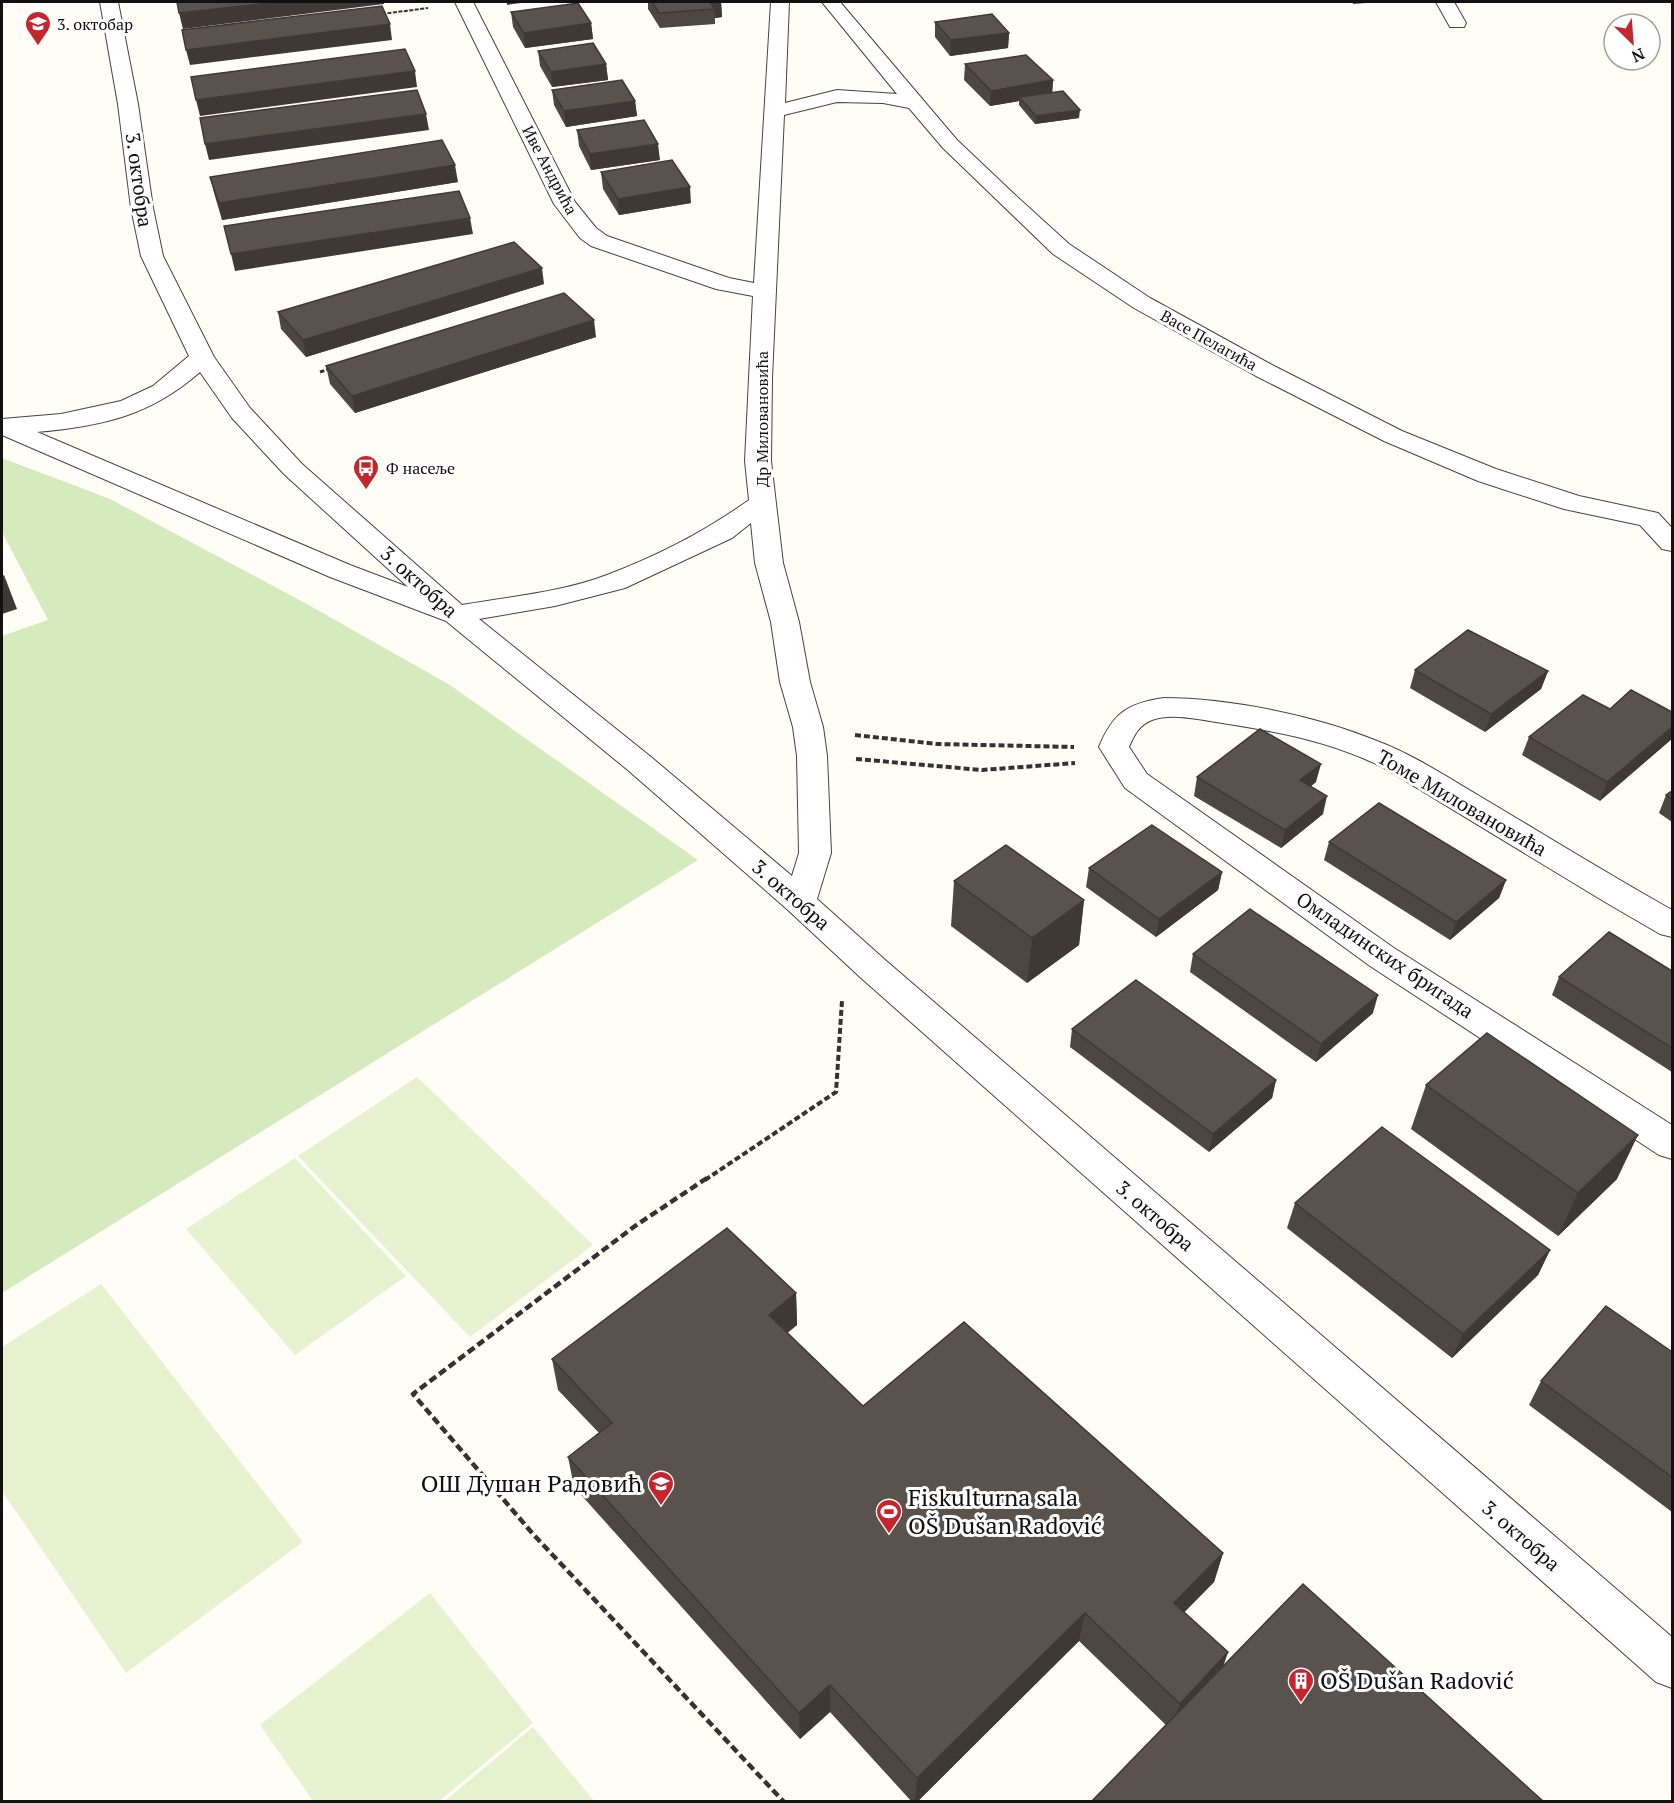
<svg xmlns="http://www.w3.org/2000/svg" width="1674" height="1803" font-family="'PT Serif',serif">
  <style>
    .green { fill: #d5ebbd }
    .pitch { fill: #e6f2cf }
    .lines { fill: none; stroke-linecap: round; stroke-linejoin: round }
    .street-casing { stroke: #444; stroke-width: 2 }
    .path-far3 { stroke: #333; stroke-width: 2; stroke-dasharray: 4 1.5; stroke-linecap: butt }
    .path-far2 { stroke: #333; stroke-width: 3; stroke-dasharray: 4.5 2; stroke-linecap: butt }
    .path-far1 { stroke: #333; stroke-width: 4; stroke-dasharray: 6 3; stroke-linecap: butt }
    .path { stroke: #333; stroke-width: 4.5; stroke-dasharray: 8 4; stroke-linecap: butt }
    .street { fill: #fff; fill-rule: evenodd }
    .wall { fill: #4d4742 }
    .shaded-wall { fill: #3f3936 }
    .building { fill: #5a524d; stroke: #3f3936; stroke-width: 1.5 }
    .labels { text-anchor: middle; stroke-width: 6; stroke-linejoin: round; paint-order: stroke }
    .far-poi-label { font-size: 16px; fill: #111; stroke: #fff; text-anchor: start }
    .far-street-label { font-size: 16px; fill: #111; stroke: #fff }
    .street-label { font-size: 20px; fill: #111; stroke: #fff }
    .near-poi-label { font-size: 24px; fill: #111; stroke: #fff; text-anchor: start }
  </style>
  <rect width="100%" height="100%" fill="#fffdf5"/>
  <polygon class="green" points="2,458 110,499 305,603 450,685 698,860 2,1293 2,636 48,620 2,532"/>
  <g class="pitch">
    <polygon points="417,1077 593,1245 470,1337 298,1156"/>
    <polygon points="295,1158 406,1276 295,1355 186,1229"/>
    <polygon points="101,1284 303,1542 126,1673 2,1491 2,1347"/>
    <polygon points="430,1593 533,1723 439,1801 313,1801 260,1725"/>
    <polygon points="533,1727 594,1801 445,1801"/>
  </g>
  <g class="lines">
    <defs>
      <g id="street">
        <path d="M 100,2 L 118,2 L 138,104 L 153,208 L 163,256 L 214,357 L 250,408 L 302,464 L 462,605 C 508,597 563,592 607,575 C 657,556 706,531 749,500 L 745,461 L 753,296 L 716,289 L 591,246 L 580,238 L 554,204 L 455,2 L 473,2 L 575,202 L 596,228 L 607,236 L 729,278 L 754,283 L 771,2 L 789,2 L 785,103 L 837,90 L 897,94 L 822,2 L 840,2 L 957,140 L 1013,193 L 1069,244 L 1150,298 L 1274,366 L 1402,431 L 1496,469 L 1579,496 L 1658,513 L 1672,528 L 1672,551 L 1662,549 L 1640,525 L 1564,509 L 1478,481 L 1384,441 L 1256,376 L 1134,308 L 1053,254 L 943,148 L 909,108 L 883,103 L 837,102 L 784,115 L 772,378 L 771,461 L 783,563 L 799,622 L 810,682 L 823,727 L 827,756 L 831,853 L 817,899 L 884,959 L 1672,1637 L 1672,1688 L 1656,1682 L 860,977 L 788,910 L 629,771 L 446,621 L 330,577 L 2,435 L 2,419 L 61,414 L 121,401 L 153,386 L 189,356 L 141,256 L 131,208 L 118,104 ZM 200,372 L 232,418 L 284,474 L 408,587 L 350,565 L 37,432 C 102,426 150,416 200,372 ZM 751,523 L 755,563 L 771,622 L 780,682 L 793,727 L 797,756 L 799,853 L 792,876 L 651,757 L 479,619 L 555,606 L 625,588 L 732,538 Z"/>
        <polygon points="1436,2 1454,2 1466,23 1464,27 1450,27"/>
        <path d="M 1164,698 C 1229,698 1317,716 1377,741 C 1414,755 1447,777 1481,797 C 1545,835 1608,874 1672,910 L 1672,937 L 1660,934 L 1605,902 L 1384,768 C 1332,741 1274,731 1216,722 C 1197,719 1171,713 1152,720 C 1139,725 1134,735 1129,747 L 1147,774 L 1394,948 L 1672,1125 L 1672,1159 L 1659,1155 L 1370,966 L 1125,788 L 1099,747 C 1113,713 1128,703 1164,698 Z"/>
      </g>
    </defs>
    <use href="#street" class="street-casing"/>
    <polyline class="path-far3" points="382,14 428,8"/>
    <polyline class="path-far2" points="320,372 329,369"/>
    <g class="path-far1">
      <polyline points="855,735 937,744 1074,747"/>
      <polyline points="856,759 982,770 1075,763"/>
      <polyline points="705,1180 836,1092 842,1001"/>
    </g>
    <polyline class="path" points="707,1178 635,1226 413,1394 533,1534 784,1802"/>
    <use href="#street" class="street"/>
  </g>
  <g class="wall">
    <polygon points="648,2 721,2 722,17 715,18 715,24 660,28 648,9"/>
    <polygon points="511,12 591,23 593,39 525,48 513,27"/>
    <polygon points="935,22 1009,33 1008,48 950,56 935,37"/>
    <polygon points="538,51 606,64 608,80 552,87 540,66"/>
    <polygon points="965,64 1053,80 1052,93 1079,118 1035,124 1019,105 1019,101 990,106 964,80"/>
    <polygon points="552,90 635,101 637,116 566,127 554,105"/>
    <polygon points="577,130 660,160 591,170 579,146"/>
    <polygon points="601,172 691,203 619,215 603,189"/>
    <polygon points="210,177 458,182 222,220 214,193"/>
    <polygon points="544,284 306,357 281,329 278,312"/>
    <polygon points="596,337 355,413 330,384 326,366"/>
    <polygon points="1415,670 1548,671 1541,689 1485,732 1410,688"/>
    <polygon points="1610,709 1672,712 1600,801 1522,755 1529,737"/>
    <polygon points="1197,777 1316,782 1311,786 1323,814 1281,848 1194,796"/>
    <polygon points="1672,791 1672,822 1659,813 1666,795"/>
    <polygon points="1329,842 1506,880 1499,898 1450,940 1324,860"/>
    <polygon points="1089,868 1222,872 1218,890 1156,937 1086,887"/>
    <polygon points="954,881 1084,900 1079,945 1027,983 951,926"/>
    <polygon points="1193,954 1373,1013 1316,1062 1190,972"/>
    <polygon points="1672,971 1672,1072 1552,995 1559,977"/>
    <polygon points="1072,1029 1276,1080 1272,1098 1209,1152 1070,1047"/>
    <polygon points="1426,1085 1617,1179 1558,1236 1411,1129"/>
    <polygon points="1295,1203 1550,1250 1538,1275 1452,1358 1287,1228"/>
    <polygon points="796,1293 797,1325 787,1333 863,1406 1223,1553 1214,1582 1184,1612 1228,1652 1223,1667 1166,1725 1079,1641 917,1802 912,1802 830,1712 800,1739 574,1487 568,1457 599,1433 558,1390 552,1359"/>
    <polygon points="1672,1352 1672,1512 1529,1405 1541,1381"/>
  </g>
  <g class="shaded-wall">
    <polygon points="278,2 384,2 384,4 183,29 179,13"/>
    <polygon points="507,2 528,2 507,5"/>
    <polygon points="721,2 722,17 715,18 715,9 711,4"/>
    <polygon points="1353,2 1378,2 1353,4"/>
    <polygon points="591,23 593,39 525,48 524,33"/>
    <polygon points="390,24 392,40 190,65 186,50"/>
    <polygon points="1009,33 1008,48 950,56 951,40"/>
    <polygon points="606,64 608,80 552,87 551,72"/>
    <polygon points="415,71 417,87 200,116 196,100"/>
    <polygon points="1053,80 1052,96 1019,97 1019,101 990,106 991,91"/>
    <polygon points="635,101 637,116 566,127 564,111"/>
    <polygon points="1080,110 1079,118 1035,124 1036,116"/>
    <polygon points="426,114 429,130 209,160 205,144"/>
    <polygon points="658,144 660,160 591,170 590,154"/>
    <polygon points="455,165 458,182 222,220 219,203"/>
    <polygon points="690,187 691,203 619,215 618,199"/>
    <polygon points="470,218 473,234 235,271 231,254"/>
    <polygon points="542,268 544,284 306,357 303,340"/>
    <polygon points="594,320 596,337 355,413 352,396"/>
    <polygon points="4,575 17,609 2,614 2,576"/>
    <polygon points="1548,671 1541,689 1485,732 1491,714"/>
    <polygon points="1672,727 1672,739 1600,801 1607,782"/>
    <polygon points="1321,764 1316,782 1296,798 1300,780"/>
    <polygon points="1327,796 1323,814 1281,848 1285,830"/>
    <polygon points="1222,872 1218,890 1156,937 1159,919"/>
    <polygon points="1506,880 1499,898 1450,940 1456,922"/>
    <polygon points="1084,900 1079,945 1027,983 1032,938"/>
    <polygon points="1378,995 1373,1013 1316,1062 1321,1044"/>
    <polygon points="1276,1080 1272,1098 1209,1152 1213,1134"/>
    <polygon points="1638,1135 1617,1179 1558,1236 1578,1193"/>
    <polygon points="1550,1250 1538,1275 1452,1358 1463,1334"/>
    <polygon points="796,1293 797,1325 770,1347 769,1315"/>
    <polygon points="1223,1553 1214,1582 1166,1631 1174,1603"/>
    <polygon points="1085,1613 1079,1641 917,1802 915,1802 917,1778"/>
    <polygon points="1228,1652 1218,1680 1172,1730 1180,1704"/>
    <polygon points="830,1685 830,1712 800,1739 799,1713"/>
  </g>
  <g class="building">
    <polygon points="177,2 278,2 179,13"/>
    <polygon points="652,2 721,2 711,4 715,9 659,13"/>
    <polygon points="578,3 591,23 524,33 511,12"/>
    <polygon points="382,6 390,24 186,50 182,30"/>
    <polygon points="992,14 1009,33 951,40 935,22"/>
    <polygon points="593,43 606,64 551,72 538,51"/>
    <polygon points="405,49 415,71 196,100 191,77"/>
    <polygon points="1026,55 1053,80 991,91 965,64"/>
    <polygon points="622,80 635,101 564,111 552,90"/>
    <polygon points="417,90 426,114 205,144 200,118"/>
    <polygon points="1063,91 1080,110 1036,116 1019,97"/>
    <polygon points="644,120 658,144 590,154 577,130"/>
    <polygon points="442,140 455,165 219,203 210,177"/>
    <polygon points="672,160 690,187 618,199 601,172"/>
    <polygon points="459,191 470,218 231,254 224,226"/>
    <polygon points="514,242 542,268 303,340 278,312"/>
    <polygon points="564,293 594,320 352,396 326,366"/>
    <polygon points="1468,630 1548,671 1491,714 1415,670"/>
    <polygon points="1631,690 1672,712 1672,727 1607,782 1529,737 1583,695 1610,709"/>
    <polygon points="1260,729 1321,764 1300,780 1327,796 1285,830 1197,777"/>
    <polygon points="1672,791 1672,799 1666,795"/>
    <polygon points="1379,803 1506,880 1456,922 1329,842"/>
    <polygon points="1152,825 1222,872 1159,919 1089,868"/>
    <polygon points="1006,845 1084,900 1032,938 954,881"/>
    <polygon points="1250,909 1378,995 1321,1044 1193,954"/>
    <polygon points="1609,932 1672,971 1672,1048 1559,977"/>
    <polygon points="1136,980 1276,1080 1213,1134 1072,1029"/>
    <polygon points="1487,1033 1638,1135 1578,1193 1426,1085"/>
    <polygon points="1382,1127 1550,1250 1463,1334 1295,1203"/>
    <polygon points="727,1228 796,1293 769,1315 863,1406 964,1322 1223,1553 1174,1603 1228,1652 1180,1704 1085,1613 917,1778 830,1685 799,1713 568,1457 612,1423 552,1359"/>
    <polygon points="1606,1306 1672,1352 1672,1477 1541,1381"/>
    <polygon points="1303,1584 1544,1802 1091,1802"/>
  </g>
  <defs>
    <symbol id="school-pin" viewBox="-11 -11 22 30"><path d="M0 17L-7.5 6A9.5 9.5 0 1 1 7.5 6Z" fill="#c4262e" stroke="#fff"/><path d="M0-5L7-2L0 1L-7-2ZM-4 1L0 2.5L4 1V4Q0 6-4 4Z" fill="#fff"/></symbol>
    <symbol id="bus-pin" viewBox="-11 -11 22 30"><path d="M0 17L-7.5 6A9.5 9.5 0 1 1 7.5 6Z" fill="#c4262e" stroke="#fff"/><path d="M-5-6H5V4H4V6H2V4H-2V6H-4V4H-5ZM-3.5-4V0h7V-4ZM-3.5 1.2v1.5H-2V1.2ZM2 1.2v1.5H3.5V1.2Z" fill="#fff"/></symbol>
    <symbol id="stadium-pin" viewBox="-11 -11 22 30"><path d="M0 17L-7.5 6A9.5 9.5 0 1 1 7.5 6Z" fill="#c4262e" stroke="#fff"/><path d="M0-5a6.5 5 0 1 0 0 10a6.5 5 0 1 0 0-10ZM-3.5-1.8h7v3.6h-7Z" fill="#fff"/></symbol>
    <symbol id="building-pin" viewBox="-11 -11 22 30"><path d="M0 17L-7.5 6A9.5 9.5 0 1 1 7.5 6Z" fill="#c4262e" stroke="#fff"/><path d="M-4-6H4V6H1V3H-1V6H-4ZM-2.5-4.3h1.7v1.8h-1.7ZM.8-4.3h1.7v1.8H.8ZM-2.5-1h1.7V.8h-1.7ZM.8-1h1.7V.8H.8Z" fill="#fff"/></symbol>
  </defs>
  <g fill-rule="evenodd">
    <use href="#school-pin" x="23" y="9" width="30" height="40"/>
    <use href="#bus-pin" x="351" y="453" width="30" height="40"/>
    <use href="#school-pin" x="646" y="1469" width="30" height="40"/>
    <use href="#stadium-pin" x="874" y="1497" width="30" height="40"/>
    <use href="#building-pin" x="1286" y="1666" width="30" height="40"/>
  </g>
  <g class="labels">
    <g class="far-poi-label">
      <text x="57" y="30">3. октобар</text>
      <text x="386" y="474">Ф насеље</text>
    </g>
    <g class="far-street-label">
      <text transform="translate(550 170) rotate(62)" y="6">Иве Андрића</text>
      <text transform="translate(1209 340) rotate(29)" y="6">Васе Пелагића</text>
      <text transform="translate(762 419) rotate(-90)" y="6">Др Миловановића</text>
    </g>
    <g class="street-label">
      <text transform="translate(139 180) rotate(82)" y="7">3. октобра</text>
      <text transform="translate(419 582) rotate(42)" y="7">3. октобра</text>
      <text transform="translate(1462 803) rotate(30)" y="7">Томе Миловановића</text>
      <text transform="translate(791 895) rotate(41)" y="7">3. октобра</text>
      <text transform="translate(1385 955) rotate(34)" y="7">Омладинских бригада</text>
      <text transform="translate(1155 1216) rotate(41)" y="7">3. октобра</text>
      <text transform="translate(1521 1536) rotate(41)" y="7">3. октобра</text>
    </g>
    <g class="near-poi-label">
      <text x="642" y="1492" text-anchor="end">ОШ Душан Радовић</text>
      <text x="908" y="1506">Fiskulturna sala<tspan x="908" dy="28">OŠ Dušan Radović</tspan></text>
      <text x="1320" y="1689">OŠ Dušan Radović</text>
    </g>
  </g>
  <rect width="1674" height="1803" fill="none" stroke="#111111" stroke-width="6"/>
  <g transform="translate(1632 42) rotate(155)"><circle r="28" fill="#ffffff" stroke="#a0a0a0" stroke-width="1.5"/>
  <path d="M0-4.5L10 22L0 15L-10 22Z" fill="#c4262e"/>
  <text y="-9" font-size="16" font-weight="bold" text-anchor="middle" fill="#111111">N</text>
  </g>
</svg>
